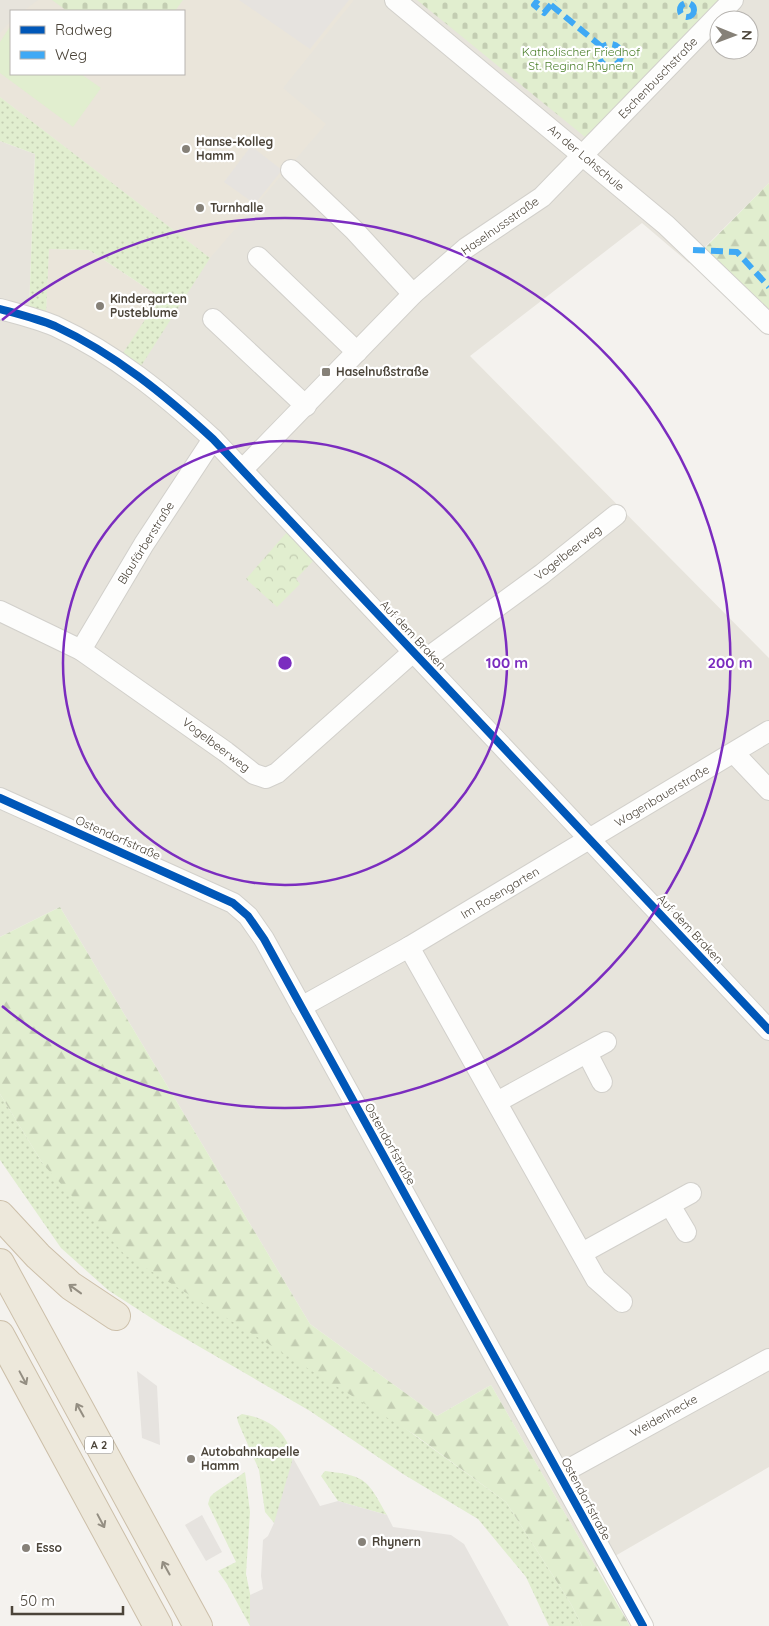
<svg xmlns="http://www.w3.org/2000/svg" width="769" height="1626" font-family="Quicksand,sans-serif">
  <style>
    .residential { fill: #e7e4dc; fill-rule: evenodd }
    .education { fill: #eae5da }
    .grass { fill: url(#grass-dots) }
    .forest { fill: url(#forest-firs) }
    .cemetery { fill: url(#cemetery-stones) }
    .park { fill: url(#park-crowns) }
    .pitch { fill: #e1eecf }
    .parking { fill: #e6e3df }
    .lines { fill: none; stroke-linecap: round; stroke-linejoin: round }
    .minor-casing { stroke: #d2d0cb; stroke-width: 22 }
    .highway-casing { stroke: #ccbfa9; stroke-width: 30 }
    .minor { stroke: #fdfdfc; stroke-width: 20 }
    .highway { stroke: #ede8db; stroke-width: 28 }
    .quiet { stroke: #3fa9f5; stroke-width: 6; stroke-dasharray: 12 6; stroke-linecap: butt }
    .cycleway-casing { stroke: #fff; stroke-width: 11 }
    .cycleway { stroke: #0057b8; stroke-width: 8 }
    .oneway { stroke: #948e82 }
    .ring { fill: none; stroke: #7b2cbf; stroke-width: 2.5 }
    .poi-dot { fill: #868178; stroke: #fff; stroke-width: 2 }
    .labels { text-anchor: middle; stroke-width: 4.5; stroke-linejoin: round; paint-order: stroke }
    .shield { fill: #fff; stroke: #817c74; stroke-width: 1 }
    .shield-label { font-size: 11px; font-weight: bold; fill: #4b4439 }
    .park-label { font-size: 12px; fill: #4a7f2a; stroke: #fff }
    .street-label { font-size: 12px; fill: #4b4439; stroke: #fff }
    .poi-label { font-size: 12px; font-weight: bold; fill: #4b4439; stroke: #fff; text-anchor: start }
    .centre { fill: #7b2cbf; stroke: #fff; stroke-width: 2.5 }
    .ring-label { font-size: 15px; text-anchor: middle; font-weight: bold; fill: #7b2cbf; stroke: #fff; stroke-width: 4.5; stroke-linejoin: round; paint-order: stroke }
  </style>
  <defs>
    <pattern id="grass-dots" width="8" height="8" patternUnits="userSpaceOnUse" patternTransform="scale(1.25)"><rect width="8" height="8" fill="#e1eecf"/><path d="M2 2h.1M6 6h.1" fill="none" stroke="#c3cdb2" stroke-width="1.8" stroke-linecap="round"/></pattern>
    <pattern id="forest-firs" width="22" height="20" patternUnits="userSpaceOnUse" patternTransform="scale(1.25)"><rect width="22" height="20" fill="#e1eecf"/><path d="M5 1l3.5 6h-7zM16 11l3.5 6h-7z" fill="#c3cdb2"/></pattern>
    <pattern id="cemetery-stones" width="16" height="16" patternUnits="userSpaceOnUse" patternTransform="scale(1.25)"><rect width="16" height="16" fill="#e1eecf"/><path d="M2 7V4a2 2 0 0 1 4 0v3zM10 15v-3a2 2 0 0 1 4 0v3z" fill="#c3cdb2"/></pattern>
    <pattern id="park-crowns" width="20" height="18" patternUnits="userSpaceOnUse" patternTransform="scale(1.25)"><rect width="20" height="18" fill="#e1eecf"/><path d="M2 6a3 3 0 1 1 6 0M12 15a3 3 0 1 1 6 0" fill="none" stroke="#c3cdb2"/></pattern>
  </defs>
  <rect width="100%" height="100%" fill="#f4f2ee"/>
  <path class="residential" d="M 0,0 L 769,0 L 769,183 L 689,263 L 642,223 L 470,356 L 769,658 L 769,1467 L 596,1567 L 491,1385 L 437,1416 L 310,1324 L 60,907 L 0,937 L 0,141 L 35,154 L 29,310 L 46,315 L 49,249 L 160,297 L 124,353 L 210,258 L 0,97 ZM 11,11 L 184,11 L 184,74 L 11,74 ZM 719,20 L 749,20 L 749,50 L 719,50 Z"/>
  <g class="education">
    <polygon points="38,0 52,0 67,11 23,11"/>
    <polygon points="183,0 354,0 283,88 326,124 210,258 0,97 0,33 11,21 11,74 184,74 184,11 175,11"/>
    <polygon points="49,249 89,250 160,297 123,353 90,334 46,315"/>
  </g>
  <g class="grass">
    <polygon points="0,97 210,258 141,366 123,353 160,297 89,250 49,249 46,315 29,310 35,154 0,141"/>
    <polygon points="0,1094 43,1164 506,1502 571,1604 582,1626 549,1626 526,1577 478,1519 403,1474 310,1411 162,1325 108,1290 61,1248 0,1160"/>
    <path d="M 242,1414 C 271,1419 289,1432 293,1463 L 275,1524 L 265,1512 L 259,1470 L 238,1422 L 237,1417 Z"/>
    <path d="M 325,1471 C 366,1476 367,1479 387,1515 L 338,1501 L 321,1476 Z"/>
    <polygon points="245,1472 250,1512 246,1574 253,1608 252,1626 250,1626 227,1584 218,1571 236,1562 208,1504 210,1497 214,1493"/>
  </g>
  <g class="forest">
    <polygon points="769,183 769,314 704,249"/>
    <polygon points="60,907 310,1324 437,1416 491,1385 630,1626 582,1626 571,1604 506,1502 415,1435 125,1255 43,1164 0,1094 0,937"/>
  </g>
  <g class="cemetery">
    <polygon points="52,0 183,0 175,11 67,11"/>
    <polygon points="417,0 721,0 585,137"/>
  </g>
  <polygon class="park" points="288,531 315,559 296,579 300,584 277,607 246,579"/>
  <polygon class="pitch" points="11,25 11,74 81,74 101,88 73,127 0,73 0,42"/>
  <g class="parking">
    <polygon points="239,0 349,0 310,49"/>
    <polygon points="251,146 282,170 255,204 224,182"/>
    <polygon points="137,1371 157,1386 160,1445 142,1438"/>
    <polygon points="293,1458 320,1506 338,1501 387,1515 393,1527 451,1535 464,1544 509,1626 250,1626 250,1595 263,1589 261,1576 263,1540 268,1536 274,1523"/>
    <polygon points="202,1515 222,1552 206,1561 185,1525"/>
  </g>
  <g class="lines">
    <defs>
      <g id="minor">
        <polyline points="395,0 666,225 769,324"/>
        <polyline points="291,170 354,230 413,294"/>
        <polyline points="258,257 357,352"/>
        <path d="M 0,309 C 18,314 38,319 55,326 C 115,354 165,395 213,439 L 769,1030"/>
        <polyline points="213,319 306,406"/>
        <polyline points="243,469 413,294 466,248 542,197 733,0"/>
        <polyline points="0,611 81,650 226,752 254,774 266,778 277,773 413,652"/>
        <polyline points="81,650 144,544 213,439"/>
        <polyline points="423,661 542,574 616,515"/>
        <polyline points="734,753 769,790"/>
        <polyline points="0,798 233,903 248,916 264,939 643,1626"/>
        <polyline points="409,947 596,1279 622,1302"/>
        <polyline points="301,1007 409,947 769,731"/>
        <polyline points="587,1053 602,1082"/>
        <polyline points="497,1102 606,1042"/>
        <polyline points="670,1205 686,1232"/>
        <polyline points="582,1253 691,1193"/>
        <polyline points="560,1474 769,1359"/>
      </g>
      <g id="highway">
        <polyline points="0,1215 38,1256 71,1286 116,1316"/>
        <polyline points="0,1263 198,1626"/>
        <polyline points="0,1335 158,1626"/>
      </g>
    </defs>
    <use href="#minor" class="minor-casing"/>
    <use href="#highway" class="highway-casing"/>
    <use href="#minor" class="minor"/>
    <use href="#highway" class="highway"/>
    <g class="quiet">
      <polyline points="538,0 534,5 544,13 555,0"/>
      <circle cx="687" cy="10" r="7"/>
      <polyline points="551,5 602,47"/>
      <circle cx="610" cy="55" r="11"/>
      <polyline points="693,250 737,252 769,287"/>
    </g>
    <defs>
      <g id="cycleway">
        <path d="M 0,309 C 18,314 38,319 55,326 C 115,354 165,395 213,439 L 769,1030"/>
        <polyline points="0,798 233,903 248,916 264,939 643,1626"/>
      </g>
    </defs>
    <use href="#cycleway" class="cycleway-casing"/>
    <use href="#cycleway" class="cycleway"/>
  </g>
  <defs><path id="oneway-shaft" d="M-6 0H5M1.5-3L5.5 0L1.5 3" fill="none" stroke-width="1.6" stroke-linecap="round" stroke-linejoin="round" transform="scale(1.25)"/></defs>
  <g class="oneway">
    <use href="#oneway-shaft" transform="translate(75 1289) rotate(-144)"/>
    <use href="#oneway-shaft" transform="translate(23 1378) rotate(62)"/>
    <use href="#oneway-shaft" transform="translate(80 1410) rotate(-119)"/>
    <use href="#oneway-shaft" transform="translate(101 1521) rotate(62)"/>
    <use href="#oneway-shaft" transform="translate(166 1568) rotate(-119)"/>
  </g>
  <g class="ring">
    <circle cx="285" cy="663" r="222"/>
    <path d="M2 320A445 445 0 1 1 2 1006"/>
  </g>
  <g class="poi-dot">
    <circle cx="186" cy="149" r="5"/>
    <circle cx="200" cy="208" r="5"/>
    <circle cx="100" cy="306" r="5"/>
    <rect x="321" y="367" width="10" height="10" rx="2.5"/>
    <circle cx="191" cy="1459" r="5"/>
    <circle cx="362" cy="1542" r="5"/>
    <circle cx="26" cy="1548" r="5"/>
  </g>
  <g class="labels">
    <rect class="shield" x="85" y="1436.5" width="28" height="17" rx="4"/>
    <g class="shield-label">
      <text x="99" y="1449">A 2</text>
    </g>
    <g class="park-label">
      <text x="581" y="56">Katholischer Friedhof<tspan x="581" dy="14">St. Regina Rhynern</tspan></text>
    </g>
    <g class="street-label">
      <text transform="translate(658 78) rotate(-46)" y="4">Eschenbuschstraße</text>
      <text transform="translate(586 158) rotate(40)" y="4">An der Lohschule</text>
      <text transform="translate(500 226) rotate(-35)" y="4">Haselnussstraße</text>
      <text transform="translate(146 543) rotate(-58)" y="4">Blaufärberstraße</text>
      <text transform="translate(568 553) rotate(-38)" y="4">Vogelbeerweg</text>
      <text transform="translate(413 635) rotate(47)" y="4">Auf dem Braken</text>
      <text transform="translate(216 745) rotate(37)" y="4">Vogelbeerweg</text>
      <text transform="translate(662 796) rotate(-31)" y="4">Wagenbauerstraße</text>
      <text transform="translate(118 838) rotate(24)" y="4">Ostendorfstraße</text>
      <text transform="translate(500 893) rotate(-31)" y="4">Im Rosengarten</text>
      <text transform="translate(690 929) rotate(47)" y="4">Auf dem Braken</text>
      <text transform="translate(390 1144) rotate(61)" y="4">Ostendorfstraße</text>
      <text transform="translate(664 1416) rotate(-29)" y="4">Weidenhecke</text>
      <text transform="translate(586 1499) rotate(62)" y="4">Ostendorfstraße</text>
    </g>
    <g class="poi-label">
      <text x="196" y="146">Hanse-Kolleg<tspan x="196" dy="14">Hamm</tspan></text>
      <text x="210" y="212">Turnhalle</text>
      <text x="110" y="303">Kindergarten<tspan x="110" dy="14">Pusteblume</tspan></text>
      <text x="336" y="376">Haselnußstraße</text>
      <text x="201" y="1456">Autobahnkapelle<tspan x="201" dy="14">Hamm</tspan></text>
      <text x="372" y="1546">Rhynern</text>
      <text x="36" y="1552">Esso</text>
    </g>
  </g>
  <circle cx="285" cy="663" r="8" class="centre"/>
  <g class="ring-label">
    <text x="507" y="668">100 m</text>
    <text x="730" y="668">200 m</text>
  </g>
  <rect x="10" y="10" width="175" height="65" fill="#ffffff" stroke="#b7b4b0"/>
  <rect x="20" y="26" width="25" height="8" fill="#0057b8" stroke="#b7b4b0"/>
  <text x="55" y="35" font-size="15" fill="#4b4439">Radweg</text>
  <rect x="20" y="51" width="25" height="8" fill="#3fa9f5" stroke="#b7b4b0"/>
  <text x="55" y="60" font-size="15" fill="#4b4439">Weg</text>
  <g transform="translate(734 35) rotate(91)"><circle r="24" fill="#ffffff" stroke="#b7b4b0"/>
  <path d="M0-4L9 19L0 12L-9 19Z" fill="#868178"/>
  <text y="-8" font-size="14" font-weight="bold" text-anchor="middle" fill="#4b4439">N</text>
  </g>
  <path d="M12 1606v8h111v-8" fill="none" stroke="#4b4439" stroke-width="2.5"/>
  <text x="20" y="1606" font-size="15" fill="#4b4439" stroke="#ffffff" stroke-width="4" paint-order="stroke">50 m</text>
</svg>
